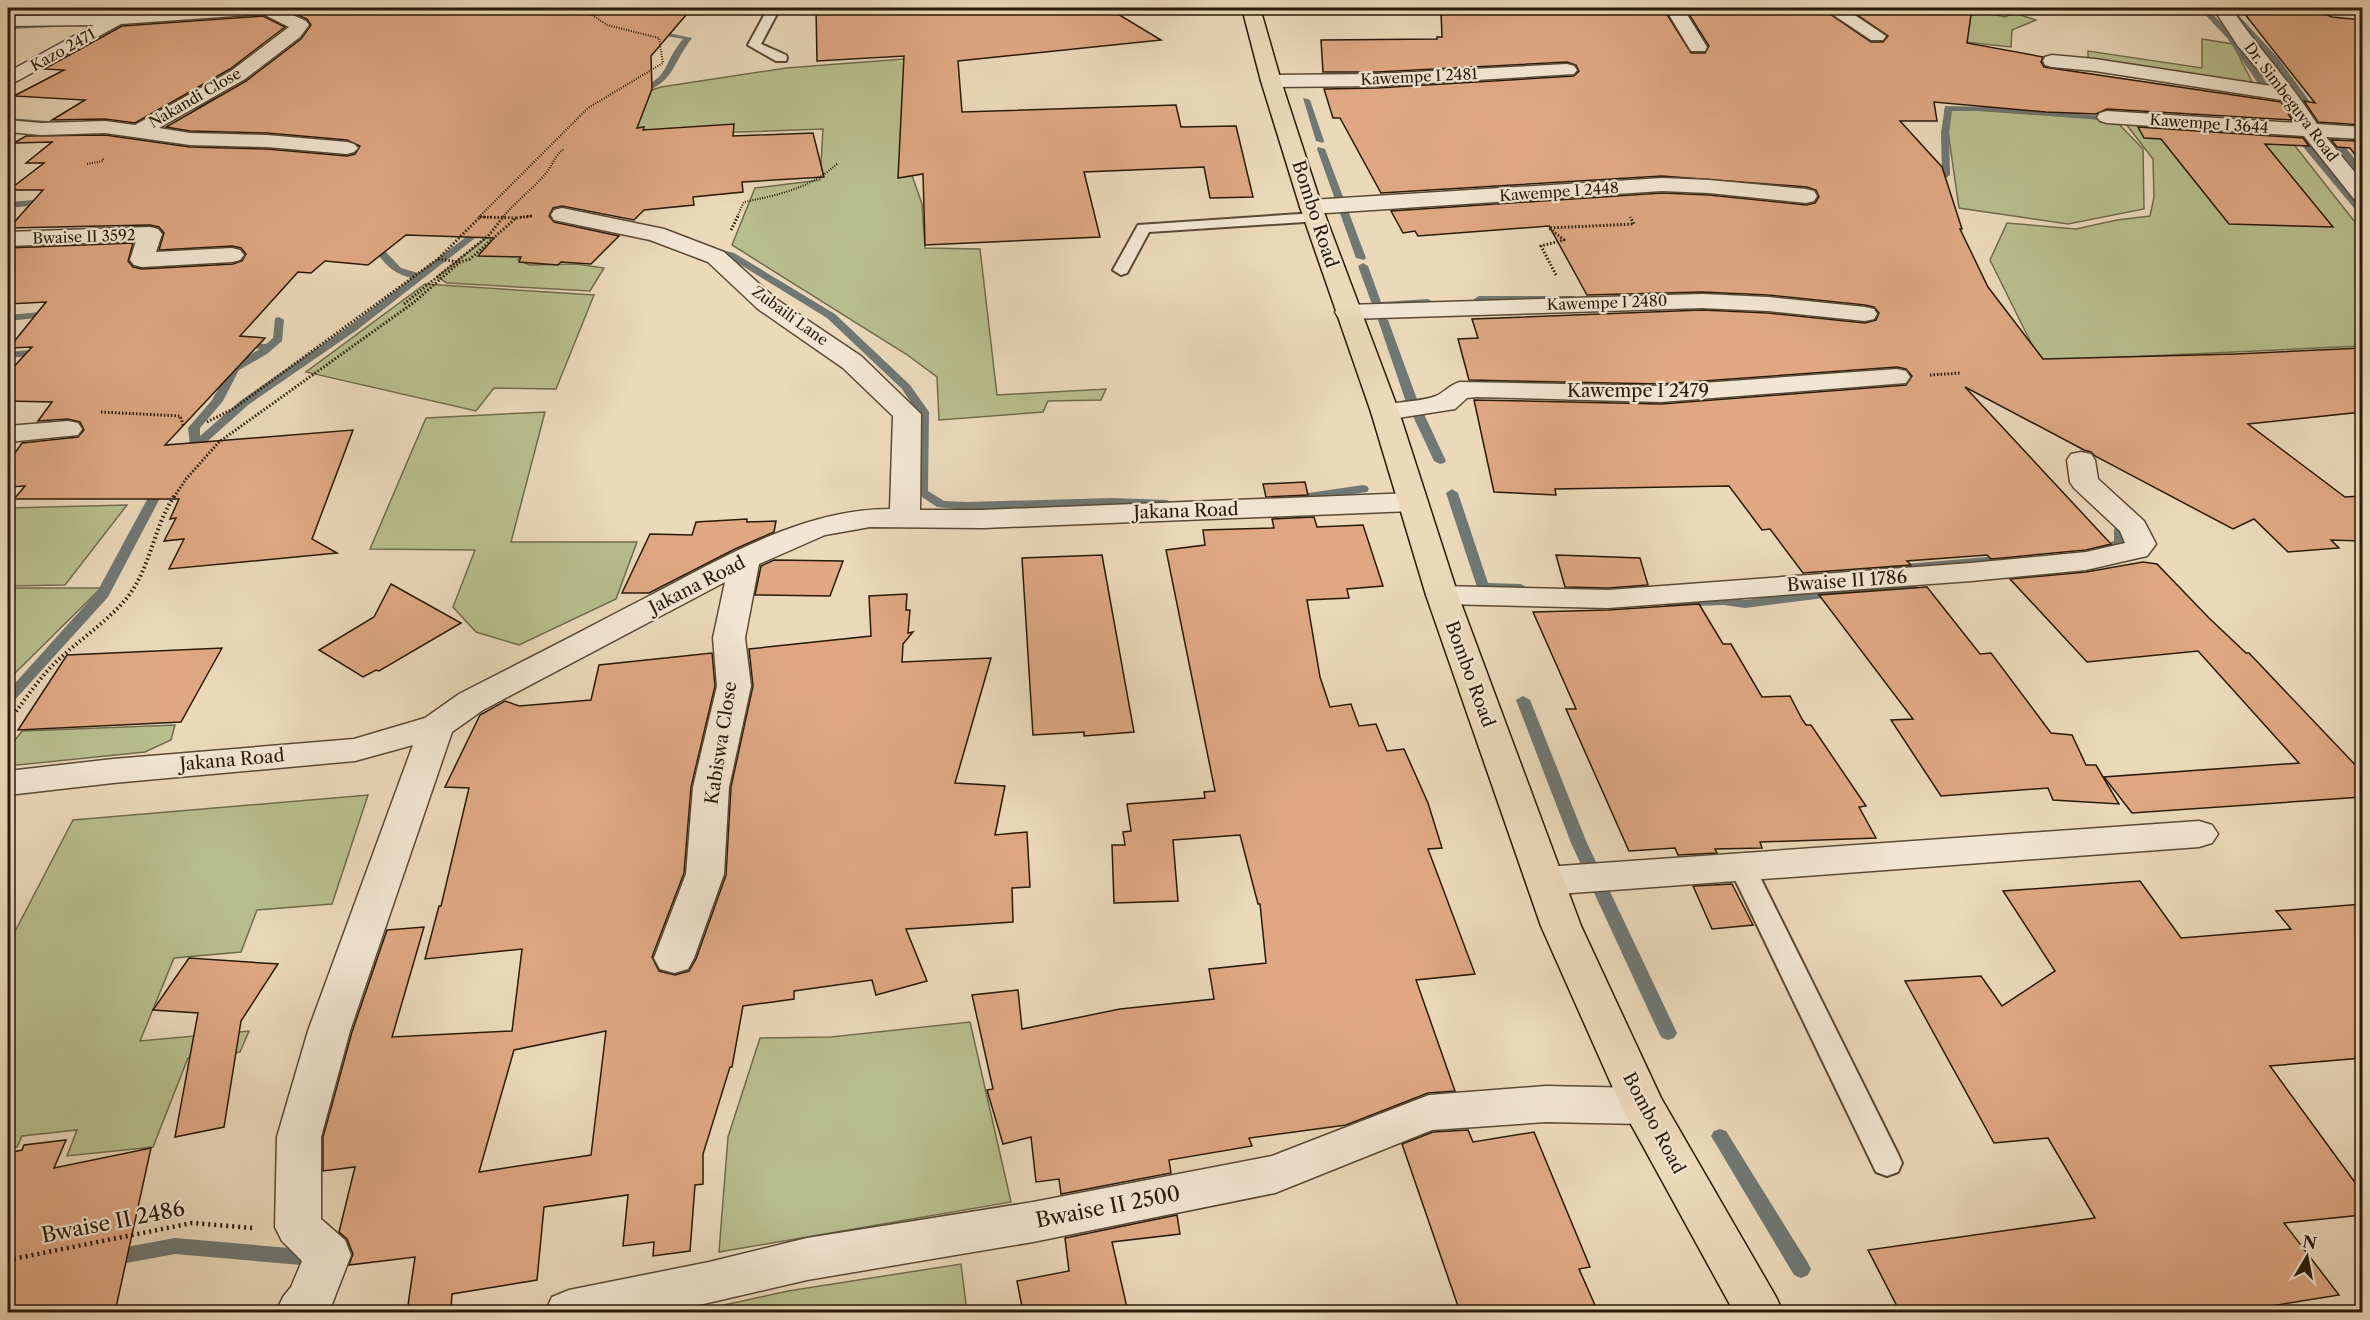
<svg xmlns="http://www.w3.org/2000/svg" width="2370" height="1320" font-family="'Libre Caslon Text',serif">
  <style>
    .green { fill: #b8bf8f; stroke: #706c4c; stroke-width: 1.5 }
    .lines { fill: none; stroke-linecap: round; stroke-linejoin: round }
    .stream { fill: #6f7874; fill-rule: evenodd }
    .building { fill: #dfa883; stroke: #281909; stroke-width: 1.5; fill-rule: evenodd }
    .lane-casing { stroke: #594935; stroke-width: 4 }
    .street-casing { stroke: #594935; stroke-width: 3 }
    .primary-casing { stroke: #281909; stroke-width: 3 }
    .path-far3 { stroke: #281909; stroke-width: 2; stroke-dasharray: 1 1.5; stroke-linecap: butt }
    .path-far2 { stroke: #281909; stroke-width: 3; stroke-dasharray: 1.5 2; stroke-linecap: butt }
    .path-far1 { stroke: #281909; stroke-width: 4; stroke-dasharray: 1.5 3; stroke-linecap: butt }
    .path { stroke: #281909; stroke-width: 4.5; stroke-dasharray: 2 4; stroke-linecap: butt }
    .lane { fill: #f2e6d2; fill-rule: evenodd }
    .street { fill: #f2e6d2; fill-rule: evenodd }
    .primary { fill: #ebd9ba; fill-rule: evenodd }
    .path-bridge-far1 { stroke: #281909; stroke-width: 2; stroke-dasharray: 1 1.5; stroke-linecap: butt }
    .path-bridge { stroke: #281909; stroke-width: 3; stroke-dasharray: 1.5 2; stroke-linecap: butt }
    .labels { text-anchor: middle; stroke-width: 4.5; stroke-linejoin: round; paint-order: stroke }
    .far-street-label { font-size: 15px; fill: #281909; stroke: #f2e6d2 }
    .street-label { font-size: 18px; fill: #281909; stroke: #f2e6d2 }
    .near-street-label { font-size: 21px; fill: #281909; stroke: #f2e6d2 }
  </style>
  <rect width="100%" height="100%" fill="#ebd9ba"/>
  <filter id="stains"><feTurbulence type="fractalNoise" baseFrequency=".00333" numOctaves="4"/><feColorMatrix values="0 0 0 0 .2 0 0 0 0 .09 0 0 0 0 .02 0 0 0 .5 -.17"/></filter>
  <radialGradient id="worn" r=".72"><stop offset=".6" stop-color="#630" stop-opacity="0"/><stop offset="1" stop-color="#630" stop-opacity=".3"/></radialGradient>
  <g class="green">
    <polygon points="1910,8 1993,8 1988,13 2005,17 2014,13 2036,20 2012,30 2011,47 1899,35 1895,29"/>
    <polygon points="2202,39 2233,44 2254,86 2088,62 2088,51 2202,68"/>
    <polygon points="929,57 902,147 922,204 925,248 980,249 997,395 1106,389 1101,400 1048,401 1043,412 939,420 937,377 906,354 732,245 755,188 820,180 823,129 741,132 662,132 595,122 605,105 661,87 786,68"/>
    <polygon points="1946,108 2115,120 2143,149 2144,209 2068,224 1959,208 1945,110"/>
    <polygon points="2126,124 2284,132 2362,231 2362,346 2040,361 1990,260 2007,223 2076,229 2117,220 2150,216 2154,197 2153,159"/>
    <polygon points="539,226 518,260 530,265 576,264 604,268 590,291 447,283 437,277 500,227"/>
    <polygon points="425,284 594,295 556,389 494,388 476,411 306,372"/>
    <polygon points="545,412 511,542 637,542 616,599 519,645 476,632 453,607 475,550 370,549 426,418"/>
    <polygon points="127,505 65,585 8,586 8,508"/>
    <polygon points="8,588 101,588 10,678 8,678"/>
    <polygon points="175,725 171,740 145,752 8,766 8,749 22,731"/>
    <polygon points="368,795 332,904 257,910 241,952 174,958 140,1041 249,1031 240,1052 188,1058 153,1147 67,1156 77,1130 22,1136 17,1147 8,1148 8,945 73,820"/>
    <polygon points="970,1022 1011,1202 719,1252 728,1137 760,1038 831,1037"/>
    <polygon points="961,1264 967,1312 692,1312 788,1291"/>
  </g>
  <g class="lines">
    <g class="stream">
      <polygon points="643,8 672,8 646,12 643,12"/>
      <polygon points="2199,8 2206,8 2233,34 2269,87 2268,89 2262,89 2227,38"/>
      <polygon points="2226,8 2232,8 2278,58 2329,128 2362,128 2362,133 2324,132 2272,62"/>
      <polygon points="57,23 58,25 54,27 8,29 8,25"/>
      <path d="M 649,29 L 692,38 C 670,67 675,84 635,95 L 632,95 L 632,91 C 672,78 660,67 683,39 L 649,33 Z"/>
      <polygon points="223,94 230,96 188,112 181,110"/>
      <polygon points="1303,98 1310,100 1324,141 1323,143 1316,141"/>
      <polygon points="1945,106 1991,107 2115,117 2119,119 2115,121 1991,111 1952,111 1949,133 1950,175 1946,178 1942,175 1941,133"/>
      <polygon points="8,118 61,122 65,125 61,128 8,122"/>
      <polygon points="2281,129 2300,132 2362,207 2362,215 2359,214 2294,136 2278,134 2277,132"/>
      <polygon points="2329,134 2335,134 2362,168 2362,176 2359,175 2329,138"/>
      <polygon points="1318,147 1325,149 1366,258 1364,260 1356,258 1317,149"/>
      <polygon points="47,199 50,200 50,204 8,208 8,202"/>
      <path d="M 485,223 L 490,226 L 488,228 L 357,330 L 248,405 L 190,457 L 182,457 L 180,455 L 190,445 L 188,428 L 212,400 L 231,366 L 260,349 L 236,346 L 236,342 L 266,344 L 273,338 L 275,318 L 279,317 L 284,320 L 282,341 L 267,354 L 239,370 L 223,401 L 200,428 L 200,436 L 240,401 L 349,326 L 412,278 C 395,274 387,267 377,253 L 379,251 L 385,251 L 401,268 L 418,273 Z"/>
      <polygon points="707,246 734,253 835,314 910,385 929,412 928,491 944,501 967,502 1112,498 1167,500 1173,504 1167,508 1112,506 967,510 937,507 916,493 917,412 902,389 827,318 728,257 707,250"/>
      <polygon points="1363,263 1368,266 1381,302 1428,299 1433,302 1428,305 1373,307 1358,266"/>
      <polygon points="1479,296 1573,296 1578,299 1573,302 1475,301 1474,299"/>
      <polygon points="52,311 57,314 56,316 8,321 8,315"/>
      <polygon points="1383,317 1388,320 1418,402 1416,404 1408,404 1406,402 1378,320"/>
      <polygon points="44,349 48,350 48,354 8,358 8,352"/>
      <polygon points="1418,411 1424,414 1446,461 1444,463 1440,464 1434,461 1412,414"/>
      <polygon points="162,479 168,483 108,597 13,702 8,703 8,691 97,592 156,483"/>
      <polygon points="1363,485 1367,486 1369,489 1367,492 1288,504 1282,500 1288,496"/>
      <polygon points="1452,489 1458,493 1488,583 1521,584 1527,588 1526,591 1478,590 1446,493"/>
      <polygon points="2120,525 2126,529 2124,546 2103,554 2095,554 2093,551 2095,548 2114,541 2114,529"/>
      <polygon points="2011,555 2015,556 2017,559 2015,562 1881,574 1875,570 1881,566"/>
      <polygon points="1913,584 1919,588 1918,591 1832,597 1745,608 1724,605 1667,607 1661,603 1667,599 1724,597 1745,600 1832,589"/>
      <polygon points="1523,696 1530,700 1587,843 1677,1033 1674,1038 1668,1040 1662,1038 1659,1033 1571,843 1516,700"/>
      <polygon points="1720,1129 1726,1131 1808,1263 1811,1269 1808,1275 1801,1278 1794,1275 1714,1141 1711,1136 1714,1131"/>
      <polygon points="175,1238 301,1249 308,1251 311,1257 308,1263 301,1265 175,1254 110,1266 103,1264 100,1258 103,1252 110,1250"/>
    </g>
  </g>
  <g class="building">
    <polygon points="106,8 182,8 99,12"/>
    <polygon points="291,8 692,8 651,56 652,89 637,128 644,127 643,130 734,124 733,136 813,133 824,177 742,182 743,192 693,197 694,205 644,210 634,220 562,206 553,208 549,216 554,222 619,236 591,264 561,262 558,265 519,262 521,257 478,256 494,238 406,235 368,265 325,261 311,273 298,272 240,336 265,338 165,445 353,430 312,539 337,553 169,569 184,539 164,541 176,518 170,519 179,499 14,499 25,486 8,487 8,463 22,443 78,437 84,430 80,422 68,419 38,421 52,402 8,401 8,373 32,347 9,348 46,302 8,304 8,248 133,243 128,261 133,267 142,269 233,264 242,261 246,254 241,248 232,246 159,250 164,233 159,227 150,225 9,228 43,190 9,190 44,163 26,163 52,142 14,143 26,136 105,135 190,147 267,149 347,156 355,154 360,146 347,140 267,133 190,131 166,127 246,81 301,39 311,25 307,19 289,11"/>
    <polygon points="816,8 1108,8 1161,40 958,61 962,112 1176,105 1181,127 1236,126 1253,197 1210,198 1204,167 1084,172 1100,237 925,245 923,174 898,178 904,56 817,61"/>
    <polygon points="1452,8 1663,8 1691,53 1705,53 1709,46 1685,8 1821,8 1871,42 1883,42 1888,36 1847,8 1972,8 1967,43 2043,57 2041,62 2044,67 2281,102 2292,120 2107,109 2096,114 2046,112 1934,102 1937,121 1900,121 1942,167 1962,229 1960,229 1988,287 2043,359 2236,354 2362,348 2362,412 2248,424 2345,497 2362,496 2362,541 2331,540 2339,548 2288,552 2254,519 2233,529 2095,456 2091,452 2084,450 1965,387 2111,544 2086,550 1991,559 1987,555 1907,561 1911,565 1803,573 1770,529 1762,530 1729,486 1555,489 1556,495 1494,492 1474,400 1661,404 1906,385 1912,376 1906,369 1897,367 1661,384 1469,380 1458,339 1478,338 1472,319 1702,310 1768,313 1865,323 1876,320 1879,313 1874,307 1865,305 1768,295 1702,292 1587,295 1549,226 1418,236 1415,231 1403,233 1391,211 1662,193 1709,195 1806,205 1815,203 1819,197 1816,190 1807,187 1662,176 1381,193 1340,118 1333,118 1324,89 1377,88 1574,76 1579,71 1576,65 1567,62 1377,72 1323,72 1321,40 1437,39 1437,37 1442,37 1441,12 1454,13"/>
    <polygon points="2240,8 2319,8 2325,14 2332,17 2362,20 2362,125 2318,122 2304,101 2315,103"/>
    <polygon points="263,16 285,27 230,69 135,123 105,119 52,120 85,100 14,96 64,70 44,69 122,26"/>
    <polygon points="2138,127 2303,138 2309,146 2265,144 2333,227 2229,224 2161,139 2144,138"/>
    <polygon points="2331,140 2362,141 2362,164 2350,148 2337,147"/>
    <polygon points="1305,482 1308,495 1266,497 1263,484"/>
    <polygon points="1314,517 1317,527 1363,525 1383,586 1347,589 1349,598 1307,600 1320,677 1330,707 1351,704 1359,726 1376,724 1387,751 1404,749 1428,803 1442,848 1428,849 1475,974 1416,980 1455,1091 1428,1093 1346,1125 1249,1138 1252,1146 1169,1160 1171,1173 1061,1194 1059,1179 1036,1182 1031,1137 1003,1144 987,1090 993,1089 972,995 1018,990 1022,1029 1120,1009 1214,999 1209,969 1266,963 1260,904 1258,904 1240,835 1173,840 1178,901 1114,903 1112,845 1125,845 1123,832 1131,831 1127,804 1205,798 1204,792 1215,791 1166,550 1205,545 1203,530 1274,528 1272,519"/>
    <polygon points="747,519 747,522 776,521 774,532 735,549 649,593 622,593 650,534 692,535 696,522"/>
    <polygon points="1102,555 1134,732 1084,736 1084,732 1033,735 1022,558"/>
    <polygon points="1556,555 1640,558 1648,585 1608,588 1565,587"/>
    <polygon points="774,560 843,561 830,596 755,595 761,566"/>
    <polygon points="2143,562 2157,564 2209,618 2246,653 2249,653 2362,772 2362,797 2132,813 2104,777 2299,763 2198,651 2087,662 2010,579 2086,572"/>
    <polygon points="391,584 461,623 379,671 376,670 363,677 319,650 374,617"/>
    <polygon points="1927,587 1980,654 1991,653 2051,733 2072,735 2086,765 2096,765 2119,804 2053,800 2048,788 1941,796 1891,720 1913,719 1819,595"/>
    <path d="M 907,594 L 906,610 L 910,610 L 908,633 L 913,632 L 903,644 L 902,662 L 991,658 L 955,783 L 1005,786 L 995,835 L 1027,832 L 1030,887 L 1012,888 L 1013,922 L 906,929 L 927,981 L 876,995 L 872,980 L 794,991 L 794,999 L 743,1006 L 732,1067 L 730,1067 L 703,1154 L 703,1184 L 695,1185 L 690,1251 L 653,1256 L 654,1242 L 623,1246 L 628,1195 L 544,1207 L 537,1280 L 452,1294 L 451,1308 L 427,1312 L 407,1312 L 415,1257 L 349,1265 L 353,1254 L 347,1239 L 339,1232 L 355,1167 L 323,1171 L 323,1137 L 352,1032 L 387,930 L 424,927 L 392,1037 L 512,1031 L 522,949 L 425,959 L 439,906 L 441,906 L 469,788 L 445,787 L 480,715 L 505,701 L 519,706 L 591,700 L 599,665 L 712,653 L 715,686 L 691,787 L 684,873 L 652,957 L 659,971 L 675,975 L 689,971 L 696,959 L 726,875 L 731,787 L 753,686 L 749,649 L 871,636 L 869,596 ZM 606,1031 L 591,1155 L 479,1172 L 514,1050 Z"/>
    <polygon points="1699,604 1723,644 1731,644 1762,697 1790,696 1802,719 1806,725 1811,725 1866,806 1859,807 1876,838 1760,842 1762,848 1715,849 1717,853 1678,855 1675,848 1629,851 1566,709 1576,709 1533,612 1608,610"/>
    <polygon points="222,648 181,722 18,730 67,655"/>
    <polygon points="2140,881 2181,938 2291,929 2276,911 2362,904 2362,1058 2270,1066 2362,1192 2362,1215 2284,1223 2339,1295 2265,1307 2269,1312 1900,1312 1868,1250 2095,1218 2048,1138 1994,1143 1905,981 1981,976 2002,1006 2055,971 2003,891"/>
    <polygon points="1732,884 1753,925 1712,929 1693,886"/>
    <polygon points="189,958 278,964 241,1021 224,1127 175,1137 198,1013 153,1010"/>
    <polygon points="1468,1130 1473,1142 1534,1132 1590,1267 1579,1269 1598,1312 1460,1312 1402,1144 1433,1132"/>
    <polygon points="66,1140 54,1168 151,1148 115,1312 8,1312 8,1153 22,1150 24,1145"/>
    <polygon points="1177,1215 1180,1234 1112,1242 1128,1312 1023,1312 1017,1281 1069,1271 1065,1238"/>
  </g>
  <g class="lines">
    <defs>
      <g id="lane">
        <polygon points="768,8 784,8 778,12 761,44 786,55 787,58 786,61 776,61 748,45"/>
        <polygon points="1315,213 1320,215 1323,218 1320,221 1149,232 1127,273 1121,275 1113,270 1138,225"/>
        <polygon points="1742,858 1751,861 1755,867 1898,1154 1902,1163 1898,1172 1887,1176 1876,1172 1729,867 1733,861"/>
      </g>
      <g id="street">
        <polygon points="209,8 289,8 286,12 306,21 309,25 300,37 245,79 159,128 190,133 267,135 347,142 354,144 358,148 354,152 347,154 267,147 190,145 105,133 41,135 8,132 8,120 41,123 105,121 135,125 231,71 289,27 263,14 121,24 8,86 8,72 94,25 8,26 8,16 118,14"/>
        <polygon points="1665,8 1683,8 1707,47 1705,51 1691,51"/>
        <polygon points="1823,8 1844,8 1886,36 1883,40 1871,40"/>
        <path d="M 2213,8 L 2231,8 C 2258,48 2291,83 2317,124 L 2362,127 L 2362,139 L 2326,137 L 2362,181 L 2362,201 L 2354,199 L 2304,136 L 2107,123 L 2100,121 L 2097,117 L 2100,113 L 2107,111 L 2296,123 L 2282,100 L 2095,71 L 2052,67 L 2045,65 L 2043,61 L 2045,57 L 2052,55 L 2095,59 L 2272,86 L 2238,46 Z"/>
        <polygon points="1567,64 1574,66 1577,70 1574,74 1377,86 1271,87 1264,85 1261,81 1264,77 1271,75 1377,74"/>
        <polygon points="1662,178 1709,180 1806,189 1814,191 1817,196 1814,201 1806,203 1709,193 1662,191 1311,214 1303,212 1300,207 1303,202 1311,200"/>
        <path d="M 562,208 L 664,229 L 724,252 L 776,299 L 861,356 L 921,414 L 920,510 L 983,510 L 1412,493 L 1422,496 L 1427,502 L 1422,508 L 1412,511 L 983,528 L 870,527 L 825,535 L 759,564 L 745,638 L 751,686 L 729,787 L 724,874 L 694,958 L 688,969 L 674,973 L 660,969 L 654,958 L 686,874 L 693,787 L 717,686 L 713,638 L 725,582 L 483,710 L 452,732 L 350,1031 L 321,1137 L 321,1219 L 345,1240 L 351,1255 L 329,1312 L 276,1312 L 283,1297 L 291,1287 L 302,1261 L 282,1241 L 275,1227 L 277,1137 L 308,1031 L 413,745 L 355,761 L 113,783 L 8,795 L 8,771 L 113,759 L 354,739 L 425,718 L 459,694 C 522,662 586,629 649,596 C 725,557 803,509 890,509 L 893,416 L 843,368 L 758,309 L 708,262 L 650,240 L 554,220 L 551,215 L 554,210 Z"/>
        <polygon points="150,227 158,229 162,234 156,252 232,248 240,250 244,255 240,260 232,262 142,267 134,265 130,260 136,241 8,246 8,232"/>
        <polygon points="1702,294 1768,297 1865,307 1874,309 1877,314 1874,319 1865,321 1768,311 1702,308 1347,319 1338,317 1335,312 1338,307 1347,305"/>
        <path d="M 1897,369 L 1906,371 L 1910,377 L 1906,383 L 1661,402 L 1476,397 L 1467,398 L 1455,409 L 1385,420 L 1375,418 L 1371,412 L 1375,406 C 1393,402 1421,402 1436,396 C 1445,392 1449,385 1460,382 L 1661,386 Z"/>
        <polygon points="68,421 78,423 82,429 78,435 8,442 8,426"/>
        <polygon points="2081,452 2091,454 2095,460 2098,479 2144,521 2156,544 2147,556 2086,570 1971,581 1608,608 1442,604 1431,602 1426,595 1431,588 1442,586 1608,590 1971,563 2086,552 2125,543 2120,531 2074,488 2070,482 2067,460 2071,454"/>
        <polygon points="2199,821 2212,825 2218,834 2212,843 2199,847 1545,895 1532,891 1526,881 1532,871 1545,867"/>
        <polygon points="1546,1086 1643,1088 1658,1094 1665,1106 1658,1118 1643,1124 1546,1122 1432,1130 1275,1193 1033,1242 807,1280 669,1312 545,1312 552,1297 569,1290 709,1262 807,1238 1033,1202 1272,1156 1429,1095"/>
      </g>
      <polygon id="primary" points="1242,8 1260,8 1281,81 1322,207 1399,412 1458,595 1581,926 1661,1098 1776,1297 1783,1312 1734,1312 1621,1106 1541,926 1426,595 1371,412 1300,207 1261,81"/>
    </defs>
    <use href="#lane" class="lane-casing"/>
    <use href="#street" class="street-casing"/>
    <use href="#primary" class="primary-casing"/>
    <g class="path-far3">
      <polyline points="589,15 666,8"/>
      <polyline points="87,164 103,161 103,157"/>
      <polyline points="479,217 588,108 663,63 659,38 607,25 582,8"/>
      <path d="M 503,217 C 516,201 534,188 547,172 C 553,164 555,155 564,149"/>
      <polyline points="521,217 532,216"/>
      <path d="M 737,217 L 744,202 C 779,195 811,188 838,163"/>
    </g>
    <g class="path-far2">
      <polyline points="731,230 738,216"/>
      <polyline points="1556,275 1541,246 1564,240 1549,228 1634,224 1630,217"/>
      <polyline points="404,304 489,235 504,216"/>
      <polyline points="1930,375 1961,373"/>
      <polyline points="101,412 180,416 184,427"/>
      <polyline points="207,422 233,409 438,259 481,216"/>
      <polyline points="174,497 186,479 219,442 413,303 460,262 470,259 516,218 532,216"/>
    </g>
    <path class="path-far1" d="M 8,722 C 22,704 35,684 51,667 C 74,643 104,625 126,599 C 151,569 153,527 175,495"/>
    <polyline class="path" points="8,1260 192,1223 252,1228"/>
    <use href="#lane" class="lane"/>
    <use href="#street" class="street"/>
    <use href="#primary" class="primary"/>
    <polyline class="path-bridge-far1" points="480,217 491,217"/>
    <g class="path-bridge">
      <polyline points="480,217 516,218"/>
      <polyline points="438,259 460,262"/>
    </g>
  </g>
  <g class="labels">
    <g class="far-street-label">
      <text transform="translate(63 50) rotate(-29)" y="5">Kazo 2471</text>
      <text transform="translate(1419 77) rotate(-3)" y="5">Kawempe I 2481</text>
      <text transform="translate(195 98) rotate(-30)" y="5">Nakandi Close</text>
      <text transform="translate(2291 102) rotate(53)" y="5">Dr. Simbeguya Road</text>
      <text transform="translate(2209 124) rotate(4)" y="5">Kawempe I 3644</text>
      <text transform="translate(1559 192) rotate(-4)" y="5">Kawempe I 2448</text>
      <text transform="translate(84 237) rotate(-2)" y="5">Bwaise II 3592</text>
      <text transform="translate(1607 303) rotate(-2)" y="5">Kawempe I 2480</text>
      <text transform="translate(790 316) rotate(36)" y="5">Zubaili Lane</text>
    </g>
    <g class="street-label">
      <text transform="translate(1315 214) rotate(72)" y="6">Bombo Road</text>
      <text x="1638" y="397">Kawempe I 2479</text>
      <text transform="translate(1186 511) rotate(-2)" y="6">Jakana Road</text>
      <text transform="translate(1847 581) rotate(-4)" y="6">Bwaise II 1786</text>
      <text transform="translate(697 585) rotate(-27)" y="6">Jakana Road</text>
      <text transform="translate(1470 674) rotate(70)" y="6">Bombo Road</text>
      <text transform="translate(721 743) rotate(-81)" y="6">Kabiswa Close</text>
      <text transform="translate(232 760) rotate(-5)" y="6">Jakana Road</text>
      <text transform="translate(1654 1123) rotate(62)" y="6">Bombo Road</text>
    </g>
    <g class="near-street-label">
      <text transform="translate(1108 1207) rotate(-11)" y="7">Bwaise II 2500</text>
      <text transform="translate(113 1222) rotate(-11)" y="7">Bwaise II 2486</text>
    </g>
  </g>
  <rect width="2370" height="1320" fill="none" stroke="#ebd9ba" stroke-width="30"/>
  <rect x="9" y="9" width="2352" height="1302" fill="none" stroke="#281909" stroke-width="3"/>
  <rect x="15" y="15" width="2340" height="1290" fill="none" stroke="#281909" stroke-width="1.5"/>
  <g transform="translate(2307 1257) rotate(10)" stroke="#f2e6d2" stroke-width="4.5" paint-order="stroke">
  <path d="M0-4.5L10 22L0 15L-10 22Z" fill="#281909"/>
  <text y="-9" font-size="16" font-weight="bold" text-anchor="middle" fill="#281909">N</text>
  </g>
  <rect width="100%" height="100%" filter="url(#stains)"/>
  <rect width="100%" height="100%" fill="url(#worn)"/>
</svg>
